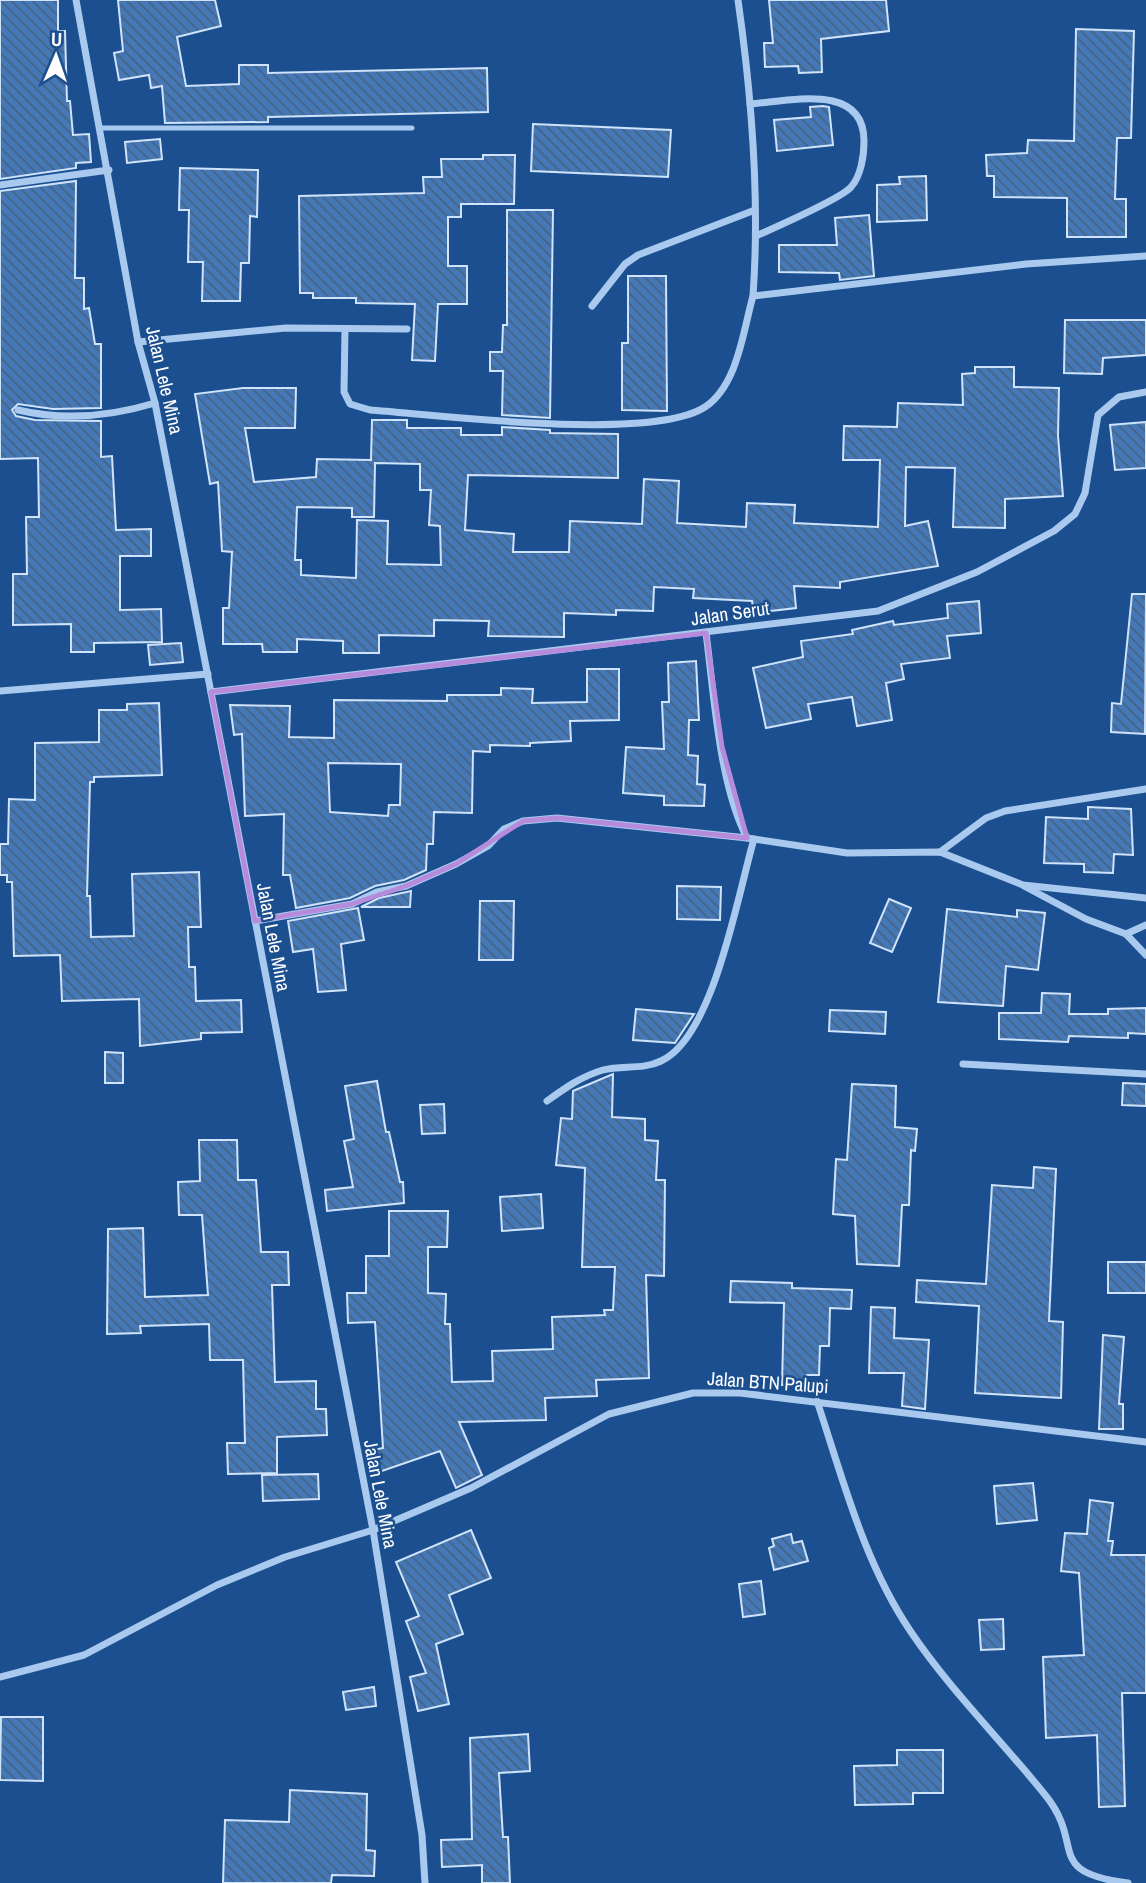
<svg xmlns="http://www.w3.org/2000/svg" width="1146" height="1883" font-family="'Archivo Narrow',sans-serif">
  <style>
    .building { fill: url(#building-back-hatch); stroke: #cfe3fa; stroke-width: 2; fill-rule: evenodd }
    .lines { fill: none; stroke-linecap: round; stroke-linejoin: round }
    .service { stroke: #a9c9ee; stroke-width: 5 }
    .minor { stroke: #a9c9ee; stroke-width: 7 }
    .marked { fill: none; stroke: #b68bdc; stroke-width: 5; stroke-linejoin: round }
    .labels { text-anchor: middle; stroke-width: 5; stroke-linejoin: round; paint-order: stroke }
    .street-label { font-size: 19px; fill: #fff; stroke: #1b4f8f }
  </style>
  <defs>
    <pattern id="building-back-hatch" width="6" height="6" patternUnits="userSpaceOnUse" patternTransform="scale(1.75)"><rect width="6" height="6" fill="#4478b7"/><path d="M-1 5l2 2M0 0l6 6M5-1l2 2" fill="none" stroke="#486282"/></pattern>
  </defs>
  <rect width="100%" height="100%" fill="#1b4f8f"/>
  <g class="building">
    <polygon points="0,0 58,0 58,31 65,31 67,101 70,101 73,135 89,134 91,162 76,163 76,168 0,179"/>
    <polygon points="118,0 215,0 221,26 177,37 186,86 239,84 239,65 268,65 268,73 487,68 488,112 268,117 268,122 165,123 162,86 151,88 149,75 119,80 114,53 123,51"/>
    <polygon points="769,0 886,0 889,31 821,39 822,72 799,73 798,66 765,67 764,43 773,43"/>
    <polygon points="1076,29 1134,31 1131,138 1117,138 1115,199 1126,199 1126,237 1067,237 1067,198 994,197 994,176 987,176 986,155 1027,153 1028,140 1074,141"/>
    <polygon points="823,106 829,107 833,145 777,151 774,120 811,117 810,107"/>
    <polygon points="533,124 671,130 668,177 531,171"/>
    <polygon points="160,139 162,159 127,163 125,142"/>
    <polygon points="483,155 515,155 514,204 461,204 461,217 448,217 448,266 467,266 467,304 438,304 435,361 412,360 415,304 356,303 356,298 313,298 313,293 300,293 299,196 424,193 423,177 442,177 441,159 483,159"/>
    <polygon points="180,168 258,170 257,217 250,216 249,263 241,263 240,301 202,301 203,262 188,262 189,210 179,210"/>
    <polygon points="926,176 927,220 877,222 877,185 900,184 899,177"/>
    <polygon points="76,181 75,278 84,278 84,309 89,308 95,344 101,344 101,408 53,409 18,404 12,410 16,416 35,420 101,421 101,457 112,456 116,530 151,529 151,556 120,556 120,610 161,609 162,642 94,643 94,652 71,652 71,624 13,625 13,574 27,574 26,517 39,517 38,458 0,459 0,191"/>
    <polygon points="507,210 553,210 550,418 502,415 503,371 490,371 490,352 502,352 503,325 507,325"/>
    <polygon points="869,215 874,276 840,280 839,273 779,272 779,245 837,245 835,218"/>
    <polygon points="628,276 666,276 667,411 622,410 622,343 628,343"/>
    <polygon points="1065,320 1146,320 1146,355 1103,358 1102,374 1064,373"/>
    <path d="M 975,367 L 1014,367 L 1014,387 L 1059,388 L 1058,436 L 1063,496 L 1005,499 L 1005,528 L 953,527 L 955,468 L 906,467 L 905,526 L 928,521 L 938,566 L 840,582 L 840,588 L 794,586 L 796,608 L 754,613 L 752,601 L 693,598 L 694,589 L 654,587 L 653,611 L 616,610 L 616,615 L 564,613 L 564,637 L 488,636 L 489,621 L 434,620 L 434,636 L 379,635 L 379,653 L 343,653 L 343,641 L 297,639 L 297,652 L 263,652 L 262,644 L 223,644 L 223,608 L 229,608 L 232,552 L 222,551 L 218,482 L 210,484 L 195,394 L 243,388 L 296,388 L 295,428 L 245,428 L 254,482 L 316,477 L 317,459 L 371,460 L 372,420 L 407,420 L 407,428 L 461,428 L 461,435 L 502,435 L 502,427 L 550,430 L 550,433 L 618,434 L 618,478 L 468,475 L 465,530 L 514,534 L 513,552 L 569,552 L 570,521 L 642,524 L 644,479 L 679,481 L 677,523 L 746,527 L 747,503 L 795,505 L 794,523 L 878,527 L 880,460 L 843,460 L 844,426 L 897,427 L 898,403 L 963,405 L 962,374 L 975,373 ZM 375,463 L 420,464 L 420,490 L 431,490 L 429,525 L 440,526 L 441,565 L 387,564 L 388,521 L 357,520 L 356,578 L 301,575 L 301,560 L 295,560 L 297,507 L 352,508 L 352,517 L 374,517 Z"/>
    <polygon points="1146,422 1146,468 1115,470 1110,425"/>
    <polygon points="1132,594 1146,594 1145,734 1111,732 1112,703 1121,704"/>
    <polygon points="979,601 981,633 947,636 950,658 901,664 904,679 886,683 892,720 857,726 852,697 808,704 811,719 766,728 753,668 803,657 801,641 853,634 852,630 893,621 894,625 948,618 947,604"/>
    <polygon points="181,643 183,662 150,665 148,645"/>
    <polygon points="696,661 699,720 689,720 688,755 698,756 697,784 705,785 704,806 664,805 664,796 623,793 626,747 664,749 662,702 669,702 668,663"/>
    <path d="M 587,669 L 619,669 L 619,720 L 570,721 L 571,741 L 530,743 L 530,746 L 490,745 L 490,752 L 473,751 L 472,813 L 434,812 L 433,844 L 427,844 L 426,870 L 404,880 L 375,886 L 350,898 L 296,908 L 290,875 L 283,875 L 284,814 L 245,816 L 242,734 L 234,735 L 230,705 L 290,706 L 289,737 L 334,738 L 334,700 L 447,701 L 447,695 L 501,695 L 501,688 L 533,689 L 532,703 L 587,702 ZM 328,763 L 401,764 L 400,805 L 389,805 L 388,816 L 330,812 Z"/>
    <polygon points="159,703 162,775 94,777 94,782 90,782 87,896 90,896 91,937 134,936 132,874 199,872 201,927 188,927 189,967 195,967 196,1001 241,1000 242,1032 201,1033 201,1039 140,1046 139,999 62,1001 60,955 14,956 12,882 7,882 7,875 0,875 0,844 8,844 9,799 35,800 35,743 99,742 99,710 127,710 127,704"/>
    <polygon points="1088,807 1131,809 1133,855 1114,854 1113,873 1084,872 1084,864 1044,863 1046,817 1088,819"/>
    <polygon points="677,886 721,887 720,920 677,919"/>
    <polygon points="411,891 410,907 361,907 379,898"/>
    <polygon points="889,899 911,908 892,952 870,943"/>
    <polygon points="480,901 514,901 513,960 479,960"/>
    <polygon points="358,908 364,940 341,944 346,990 318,992 313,949 293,952 288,921"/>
    <polygon points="947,909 1017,917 1017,910 1045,913 1038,970 1006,966 1003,1006 938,1002"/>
    <polygon points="1042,993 1070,994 1069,1014 1108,1014 1108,1009 1146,1008 1146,1034 1128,1033 1128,1038 1069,1036 1068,1042 999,1039 999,1013 1041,1013"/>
    <polygon points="636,1009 694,1014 675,1043 633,1040"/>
    <polygon points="830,1010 886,1012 885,1034 829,1031"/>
    <polygon points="105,1052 123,1053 123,1083 105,1083"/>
    <polygon points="613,1074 612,1117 645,1119 645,1140 658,1141 656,1180 665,1180 664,1276 646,1275 649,1378 596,1380 597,1396 545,1398 546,1420 459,1422 482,1475 456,1488 440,1451 379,1472 373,1450 383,1448 375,1322 348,1323 347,1293 366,1293 366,1256 389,1256 389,1211 448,1211 447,1247 428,1247 428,1293 446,1294 445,1324 450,1324 452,1382 493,1381 492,1351 553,1349 552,1317 605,1315 604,1310 613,1310 615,1267 582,1267 585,1168 556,1165 561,1118 572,1119 573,1091"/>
    <polygon points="377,1081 386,1132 389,1132 400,1182 403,1182 404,1203 327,1211 325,1190 353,1187 344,1141 354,1139 345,1086"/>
    <polygon points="1123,1083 1146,1084 1146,1106 1122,1105"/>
    <polygon points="852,1084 896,1086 895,1127 917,1129 915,1151 911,1150 909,1205 902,1205 899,1266 857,1264 855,1216 833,1214 836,1159 847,1160"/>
    <polygon points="444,1104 445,1133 422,1134 420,1105"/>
    <polygon points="199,1140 237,1140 238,1180 256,1180 261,1252 288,1252 289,1285 272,1285 275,1382 316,1381 316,1409 326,1409 327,1435 277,1437 277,1473 228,1474 227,1443 245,1443 243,1360 210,1360 209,1324 140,1326 141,1333 107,1334 108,1229 143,1228 145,1297 208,1295 202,1215 179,1215 178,1182 200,1181"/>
    <polygon points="1034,1167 1056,1169 1049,1321 1063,1322 1061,1398 975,1393 979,1306 916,1302 917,1280 986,1284 992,1185 1033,1188"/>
    <polygon points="541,1194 543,1228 502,1231 500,1197"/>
    <rect x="1108" y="1262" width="38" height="31"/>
    <polygon points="731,1281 792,1283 792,1288 852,1290 851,1309 830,1308 829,1346 820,1346 819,1375 807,1375 807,1385 782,1385 784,1303 730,1302"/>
    <polygon points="871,1307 895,1308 894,1338 929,1340 925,1409 902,1406 904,1373 869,1373"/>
    <polygon points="1103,1335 1124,1337 1119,1404 1123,1404 1123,1429 1099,1429"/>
    <polygon points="318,1474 319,1499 263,1501 262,1475"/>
    <polygon points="1033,1483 1037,1520 997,1524 994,1486"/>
    <polygon points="1090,1500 1113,1503 1108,1541 1113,1541 1111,1555 1146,1555 1146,1693 1122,1693 1125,1806 1099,1807 1097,1735 1046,1738 1043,1657 1084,1655 1079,1573 1061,1571 1065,1533 1087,1534"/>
    <polygon points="471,1530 491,1578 449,1595 463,1634 436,1644 449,1704 418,1711 410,1677 426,1673 406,1621 419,1616 396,1562"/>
    <polygon points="791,1534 793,1543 802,1541 808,1561 774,1570 769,1548 774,1546 772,1539"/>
    <polygon points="761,1581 765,1614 743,1617 739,1584"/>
    <polygon points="1003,1619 1004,1649 981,1650 979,1620"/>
    <polygon points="374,1687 376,1706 346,1710 343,1692"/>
    <polygon points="1,1717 43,1717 43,1781 0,1780"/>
    <polygon points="528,1734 530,1771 499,1773 503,1837 508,1837 510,1883 482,1883 482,1865 442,1867 441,1840 472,1839 470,1738"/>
    <polygon points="897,1750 943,1750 943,1793 913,1793 913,1804 855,1805 854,1766 897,1765"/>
    <polygon points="290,1790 367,1794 366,1850 375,1851 374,1876 332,1875 331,1883 223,1883 225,1820 289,1822"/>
  </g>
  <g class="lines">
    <polyline class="service" points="101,128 412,128"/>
    <g class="minor">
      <polyline points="76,0 138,342 155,403 373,1530 422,1835 425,1883"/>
      <path d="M 738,0 C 752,98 760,198 753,296 L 1026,264 L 1146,256"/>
      <path d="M 750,104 C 789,101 864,82 864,141 C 864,156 861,176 851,187 C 842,198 774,228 756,236"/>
      <polyline points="0,185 109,170"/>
      <polyline points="592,306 625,264 638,255 755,210"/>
      <path d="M 345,329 L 344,392 L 350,404 L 370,410 C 440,415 651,442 705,407 C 738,385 743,331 753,296"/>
      <polyline points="138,342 286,328 407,329"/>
      <path d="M 18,410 C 65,421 109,417 155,403"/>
      <path d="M 706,633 C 714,694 719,784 747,838"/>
      <polyline points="0,691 208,674"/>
      <polyline points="211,692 878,611 977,572 1054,531 1075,514 1085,493 1098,415 1119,397 1146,392"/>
      <polyline points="940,852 986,818 1005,811 1146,789"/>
      <polyline points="1024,886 1086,919 1126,934 1146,955"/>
      <polyline points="255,921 352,904 377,892 406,886 456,864 488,846 504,829 523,821 557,818 747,838 847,853 940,852 1023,885 1146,898"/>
      <polyline points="1126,934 1146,925"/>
      <polyline points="963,1064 1146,1074"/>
      <path d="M 547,1101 C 565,1088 582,1076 603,1070 C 622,1065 643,1070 661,1061 C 714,1037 738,893 754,839"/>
      <path d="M 817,1401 C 843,1479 864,1563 911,1632 C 951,1691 1002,1741 1046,1796 C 1086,1846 1043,1872 1128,1883"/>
      <polyline points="0,1677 84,1655 217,1585 285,1557 373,1530 471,1488 609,1414 693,1393 740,1393 1146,1442"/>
    </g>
  </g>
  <path class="marked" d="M 706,633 L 722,747 L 747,838 L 557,818 L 523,821 L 456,864 L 406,886 L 352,904 L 255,921 L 211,692 Z"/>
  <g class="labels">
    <g class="street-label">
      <text transform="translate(165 380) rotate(77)" y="7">Jalan Lele Mina</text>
      <text transform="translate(730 613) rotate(-8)" y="7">Jalan Serut</text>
      <text transform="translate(274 937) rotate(79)" y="7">Jalan Lele Mina</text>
      <text transform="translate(768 1382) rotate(4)" y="7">Jalan BTN Palupi</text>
      <text transform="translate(381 1494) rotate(79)" y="7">Jalan Lele Mina</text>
    </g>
  </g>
  <g transform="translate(56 56) rotate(2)" stroke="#1b4f8f" stroke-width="5" paint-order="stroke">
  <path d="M0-5L12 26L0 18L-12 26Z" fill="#ffffff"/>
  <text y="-10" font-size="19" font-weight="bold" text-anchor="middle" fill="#ffffff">U</text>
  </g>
</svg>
